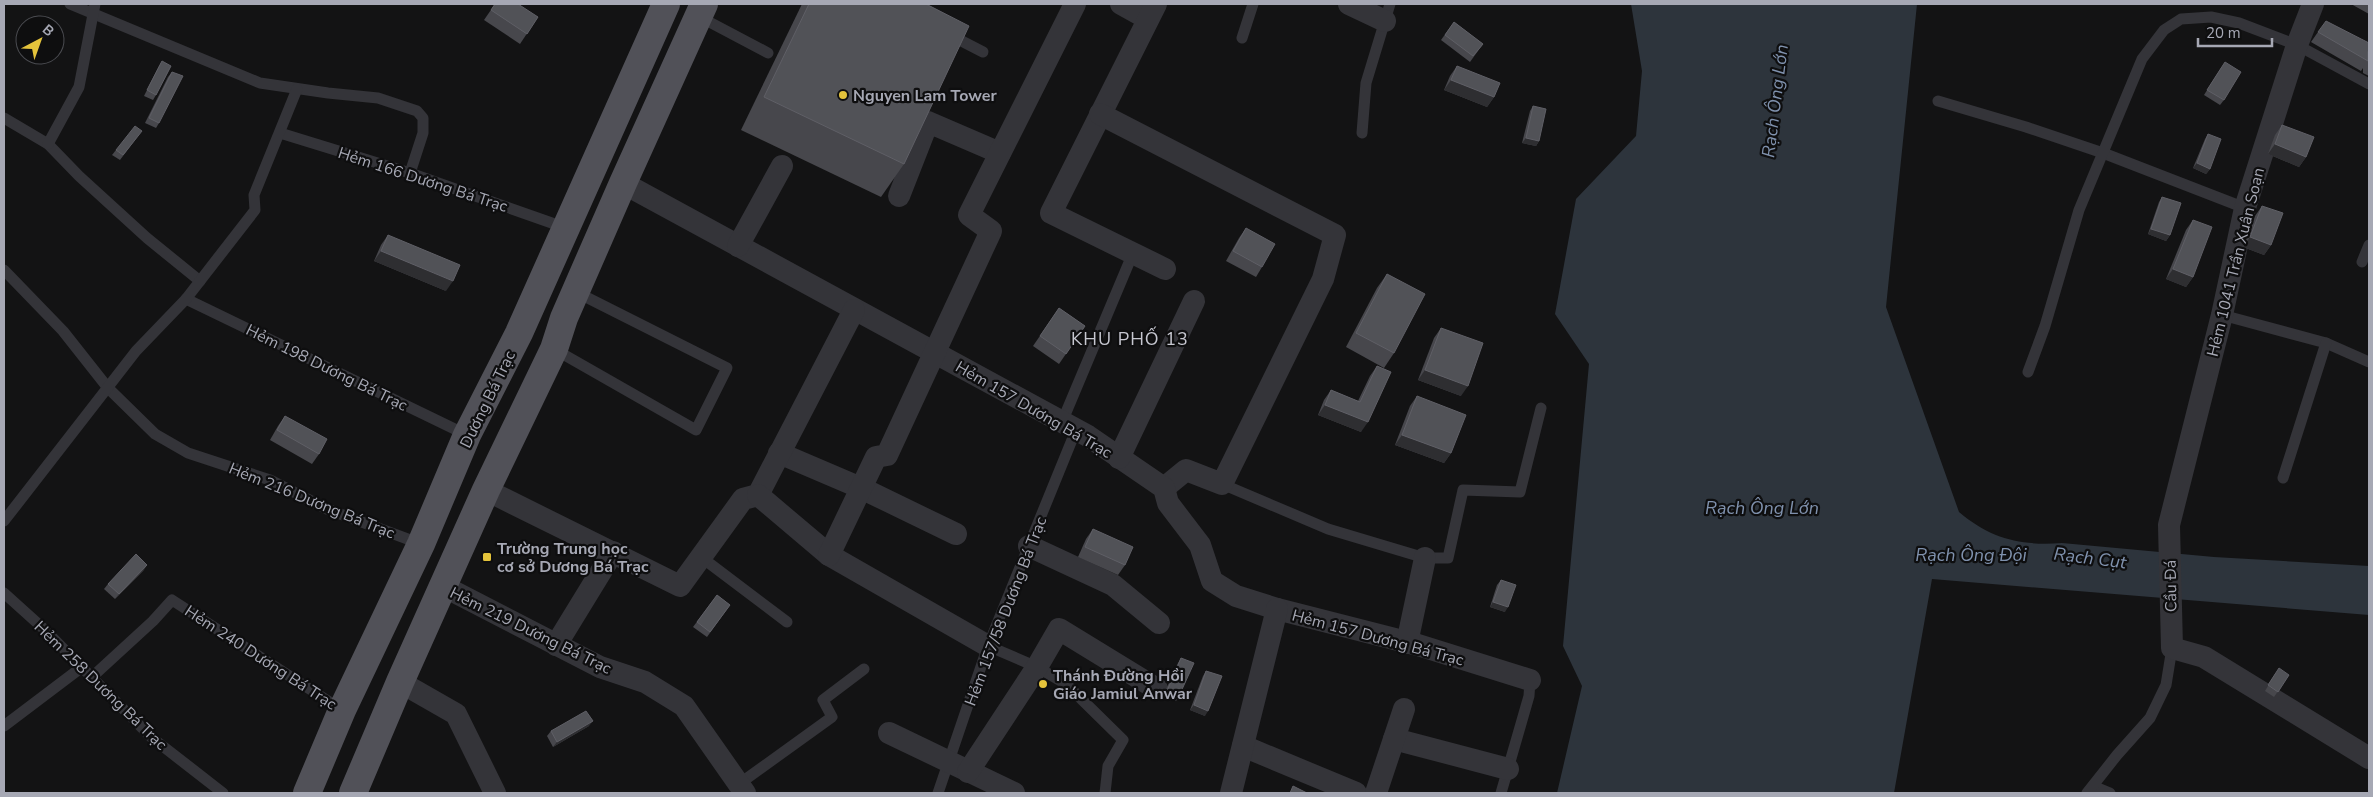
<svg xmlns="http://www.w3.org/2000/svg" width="2373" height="797" font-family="'Nunito Sans',sans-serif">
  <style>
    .water { fill: #2d343c }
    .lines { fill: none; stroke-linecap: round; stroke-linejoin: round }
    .service { stroke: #343439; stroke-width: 11 }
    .minor { stroke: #343439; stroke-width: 22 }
    .primary { stroke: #515158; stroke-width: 28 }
    .wall { fill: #47474c }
    .shaded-wall { fill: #2e2e31 }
    .building { fill: #515257; stroke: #5f5f66 }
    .poi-dot { fill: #e4c33b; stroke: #0e0e0f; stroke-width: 2 }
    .labels { text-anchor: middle; stroke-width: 4.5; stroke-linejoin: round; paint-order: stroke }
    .poi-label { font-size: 16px; font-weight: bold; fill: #a6a8b4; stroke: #0e0e0f; text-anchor: start }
    .street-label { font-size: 16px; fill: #a6a8b4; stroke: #0e0e0f }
    .water-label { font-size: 18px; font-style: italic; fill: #7f91ad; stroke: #0e0e0f }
    .neighbourhood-label { font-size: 18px; letter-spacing: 1px; fill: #c6c7d0; stroke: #0e0e0f }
  </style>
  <rect width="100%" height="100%" fill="#131314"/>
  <path class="water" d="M 1631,4 L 1917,4 L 1886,307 L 1959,512 C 1991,539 2021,546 2062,543 L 2214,557 L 2369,566 L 2369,615 L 1932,579 L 1894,793 L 1557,793 L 1582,686 L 1563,646 L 1589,364 L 1555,314 L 1576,199 L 1636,136 L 1642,71 Z"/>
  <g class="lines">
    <g class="service">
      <polyline points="70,4 260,83 328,93 378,98 417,111 423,118 423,133 410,173"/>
      <polyline points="698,16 768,53"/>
      <polyline points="950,35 983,52"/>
      <polyline points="1242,38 1253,4"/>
      <polyline points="1938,101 2026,127 2103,153 2245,208"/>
      <polyline points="4,118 48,144 79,176 147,238 200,281"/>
      <polyline points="280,133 410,173 566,228"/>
      <polyline points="1362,133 1366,83 1390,4"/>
      <polyline points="48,144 79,87 95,4"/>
      <polyline points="2362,262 2369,245"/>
      <polyline points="4,270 63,331 108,388 155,434 188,453 270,480 327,509 421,544"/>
      <polyline points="186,299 467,435"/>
      <polyline points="2222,315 2326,343 2369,362"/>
      <polyline points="554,349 696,430 727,368 576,292"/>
      <polyline points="2028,372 2045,326 2079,210 2142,59 2164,30 2181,19 2211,17 2239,23 2297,45 2369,84"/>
      <polyline points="1062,422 1133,253"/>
      <polyline points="2283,478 2326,343"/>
      <polyline points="1222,484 1328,529 1425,558 1448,558 1463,490 1520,492 1541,408"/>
      <polyline points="4,521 136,351 186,299 255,210 254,195 297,89"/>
      <polyline points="701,557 787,622"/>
      <polyline points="4,593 45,630 151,737 223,793"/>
      <polyline points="988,646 1037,667 1066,684 1123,740 1108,766 1105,793"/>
      <polyline points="92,677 153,621 172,600 342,710"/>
      <polyline points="4,726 82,667"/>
      <polyline points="739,784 832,717 823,700 864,669"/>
      <polyline points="2093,786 2110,793"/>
      <polyline points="938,793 988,646 1076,430"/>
      <polyline points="1501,793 1529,696 1530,680"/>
      <polyline points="2087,793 2117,755 2150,718 2166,685 2172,648"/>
    </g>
    <g class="minor">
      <polyline points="1121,4 1148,19"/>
      <polyline points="1156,4 1051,213 1165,269"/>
      <polyline points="1349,4 1385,21"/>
      <polyline points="2313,4 2297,45 2245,208 2222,315 2169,525 2172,648 2204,657 2369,758"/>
      <polyline points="1100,114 1335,235 1323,279 1222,484 1186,470 1164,488"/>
      <polyline points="623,183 1088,436 1164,488 1168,503 1200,545 1212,581 1236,596 1277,609 1418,645 1530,680"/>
      <polyline points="899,196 928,122 1000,153"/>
      <polyline points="738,246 782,166"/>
      <polyline points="779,453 861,488 956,534"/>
      <polyline points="1119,458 1194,301"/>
      <polyline points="486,490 680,586 743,499 758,495 854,310"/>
      <polyline points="758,495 829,555 988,646"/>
      <polyline points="1029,546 1113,585 1159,623"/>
      <polyline points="829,555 876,457 887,455 991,231 969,215 1075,4"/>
      <polyline points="443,586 600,667 645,682 684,706 745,793"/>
      <polyline points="1407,643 1425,558"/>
      <polyline points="556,645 613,552"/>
      <polyline points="400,682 456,714 495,793"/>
      <polyline points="889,733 1014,793"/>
      <polyline points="1394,739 1508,769"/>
      <polyline points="1243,746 1356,793"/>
      <polyline points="968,772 1037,667 1059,629 1157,689"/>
      <polyline points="1231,793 1277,609"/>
      <polyline points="1376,793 1404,709"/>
    </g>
    <g class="primary">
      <polyline points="307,793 342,710 421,544 467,435 519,333 666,4"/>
      <polyline points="353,793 400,682 486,490 554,349 564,318 623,183 704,4"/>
    </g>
  </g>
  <g class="wall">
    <polygon points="495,4 538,17 520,44 484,20"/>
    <polygon points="802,4 926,4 904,164 881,197 741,130"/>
    <polygon points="2351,4 2369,4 2369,14"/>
    <polygon points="1454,22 1483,44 1470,62 1441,40"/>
    <polygon points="2318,32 2368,52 2368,56 2369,54 2369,76 2363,73 2363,68 2361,71 2311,42"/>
    <polygon points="162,61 156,95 153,100 144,96 159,66"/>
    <polygon points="1457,66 1494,97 1487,107 1444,90 1450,76"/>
    <polygon points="2221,68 2224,100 2220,105 2204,95"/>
    <polygon points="172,72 159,123 156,128 145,123 168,77"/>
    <polygon points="1533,106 1539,141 1536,146 1522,143 1530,111"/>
    <polygon points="2282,125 2306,157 2299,167 2268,154 2275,135"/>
    <polygon points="2208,134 2210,169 2206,174 2193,168 2205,139"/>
    <polygon points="138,136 120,160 112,155 116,150"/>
    <polygon points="2162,197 2170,235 2166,241 2148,234 2159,202"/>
    <polygon points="2262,206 2271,245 2264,255 2243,247 2255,216"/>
    <polygon points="2193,220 2193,277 2186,287 2166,279 2186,230"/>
    <polygon points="1246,228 1262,267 1256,277 1226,261 1239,238"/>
    <polygon points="388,235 446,291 374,261 381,245"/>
    <polygon points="1387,274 1394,353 1384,368 1346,347 1377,288"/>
    <polygon points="1059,308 1085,326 1059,364 1033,346"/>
    <polygon points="1441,328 1461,396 1418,380 1434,338"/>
    <polygon points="1377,366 1361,432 1318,415 1324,400 1331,390 1358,401 1370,376"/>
    <polygon points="1417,396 1451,453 1444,463 1395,445 1410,406"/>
    <polygon points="285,416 319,454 312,464 270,440 278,426"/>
    <polygon points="1093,529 1125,565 1118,575 1078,557 1086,539"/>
    <polygon points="144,570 115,599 104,589 108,584"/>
    <polygon points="1501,580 1505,612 1490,607 1497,585"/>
    <polygon points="717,595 730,605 707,637 693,627"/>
    <polygon points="1181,658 1179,696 1176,701 1163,696 1178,663"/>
    <polygon points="1206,671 1205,716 1190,710 1203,676"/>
    <polygon points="2275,674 2289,675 2274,697 2265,691"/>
    <polygon points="589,726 553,747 547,736 551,731"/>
  </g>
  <g class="shaded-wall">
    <polygon points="1451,80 1494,97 1487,107 1444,90"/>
    <polygon points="1526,138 1539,141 1536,146 1522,143"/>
    <polygon points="2275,144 2306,157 2299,167 2268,154"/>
    <polygon points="2197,163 2210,169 2206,174 2193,168"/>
    <polygon points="2151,229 2170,235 2166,241 2148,234"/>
    <polygon points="2250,237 2271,245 2264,255 2243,247"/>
    <polygon points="381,251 453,281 446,291 374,261"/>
    <polygon points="2173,269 2193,277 2186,287 2166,279"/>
    <polygon points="1425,370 1468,386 1461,396 1418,380"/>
    <polygon points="1325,405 1368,422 1361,432 1318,415"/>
    <polygon points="1402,435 1451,453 1444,463 1395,445"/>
    <polygon points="147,565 144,570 115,599 119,594"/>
    <polygon points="1493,602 1508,607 1505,612 1490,607"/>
    <polygon points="1194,705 1208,711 1205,716 1190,710"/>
    <polygon points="593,721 589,726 553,747 557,742"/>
  </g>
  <g class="building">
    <polygon points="495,4 518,4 538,17 527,34 491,10"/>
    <polygon points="809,4 926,4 969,26 904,164 764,97"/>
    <polygon points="2326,21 2369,43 2369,49 2368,52 2368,61 2318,32"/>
    <polygon points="1454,22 1483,44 1473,56 1445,35"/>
    <polygon points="162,61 171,66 156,95 147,90"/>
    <polygon points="2225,62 2241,72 2224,100 2207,90"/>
    <polygon points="1457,66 1500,83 1494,97 1451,80"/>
    <polygon points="172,72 183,76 159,123 149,118"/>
    <polygon points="1533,106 1546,109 1539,141 1526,138"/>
    <polygon points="2282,125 2314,137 2306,157 2275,144"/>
    <polygon points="135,126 142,131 123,155 116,150"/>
    <polygon points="2208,134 2221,139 2210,169 2197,163"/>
    <polygon points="2162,197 2181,203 2170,235 2151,229"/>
    <polygon points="2262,206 2283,213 2271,245 2250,237"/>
    <polygon points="2193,220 2212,227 2193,277 2173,269"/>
    <polygon points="1246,228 1275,244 1262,267 1233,251"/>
    <polygon points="388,235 460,265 453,281 381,251"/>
    <polygon points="1387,274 1425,294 1394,353 1356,333"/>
    <polygon points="1059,308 1085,326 1066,354 1040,336"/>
    <polygon points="1441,328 1483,343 1468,386 1425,370"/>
    <polygon points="1377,366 1391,372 1368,422 1325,405 1331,390 1360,402"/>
    <polygon points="1417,396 1466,415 1451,453 1402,435"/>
    <polygon points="285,416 327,439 319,454 277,430"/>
    <polygon points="1093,529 1133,547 1125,565 1085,547"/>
    <polygon points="136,554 147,565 119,594 108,584"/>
    <polygon points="1501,580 1516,585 1508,607 1493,602"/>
    <polygon points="717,595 730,605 710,632 697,622"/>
    <polygon points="1181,658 1194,663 1179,696 1167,691"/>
    <polygon points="2279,668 2289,675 2278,692 2268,685"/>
    <polygon points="1206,671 1222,676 1208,711 1194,705"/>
    <polygon points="586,711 593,721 557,742 551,731"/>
    <polygon points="1293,786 1307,793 1290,793"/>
  </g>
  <g class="poi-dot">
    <circle cx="843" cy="95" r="5"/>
    <rect x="482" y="552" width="10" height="10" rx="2.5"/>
    <circle cx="1043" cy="684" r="5"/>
  </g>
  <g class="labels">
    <g class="poi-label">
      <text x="853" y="101">Nguyen Lam Tower</text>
      <text x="497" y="554">Trường Trung học<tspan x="497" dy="18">cơ sở Dương Bá Trạc</tspan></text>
      <text x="1053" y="681">Thánh Đường Hồi<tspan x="1053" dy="18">Giáo Jamiul Anwar</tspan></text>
    </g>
    <g class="street-label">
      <text transform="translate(423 179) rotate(18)" y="6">Hẻm 166 Dương Bá Trạc</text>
      <text transform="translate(2235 262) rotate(-76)" y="6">Hẻm 1041 Trần Xuân Soạn</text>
      <text transform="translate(327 367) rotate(26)" y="6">Hẻm 198 Dương Bá Trạc</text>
      <text transform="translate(487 399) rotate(-64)" y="6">Dương Bá Trạc</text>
      <text transform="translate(1034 409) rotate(30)" y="6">Hẻm 157 Dương Bá Trạc</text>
      <text transform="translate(312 500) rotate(22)" y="6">Hẻm 216 Dương Bá Trạc</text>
      <text transform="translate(2170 586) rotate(-91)" y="6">Cầu Đá</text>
      <text transform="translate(1005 611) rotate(-69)" y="6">Hẻm 157/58 Dương Bá Trạc</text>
      <text transform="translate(531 630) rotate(26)" y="6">Hẻm 219 Dương Bá Trạc</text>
      <text transform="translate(1378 637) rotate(15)" y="6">Hẻm 157 Dương Bá Trạc</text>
      <text transform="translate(261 657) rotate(33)" y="6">Hẻm 240 Dương Bá Trạc</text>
      <text transform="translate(101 685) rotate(44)" y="6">Hẻm 258 Dương Bá Trạc</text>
    </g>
    <g class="water-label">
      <text transform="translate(1775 101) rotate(-83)" y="6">Rạch Ông Lớn</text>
      <text x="1762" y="514">Rạch Ông Lớn</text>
      <text x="1971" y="561">Rạch Ông Đội</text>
      <text transform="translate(2090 558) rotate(7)" y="6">Rạch Cụt</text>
    </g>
    <g class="neighbourhood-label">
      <text x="1130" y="345">KHU PHỐ 13</text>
    </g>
  </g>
  <rect width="2373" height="797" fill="none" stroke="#a6a8b4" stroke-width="10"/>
  <g transform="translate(40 40) rotate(41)"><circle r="24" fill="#0e0e0f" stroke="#4b4c51"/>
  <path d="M0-4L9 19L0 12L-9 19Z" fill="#e4c33b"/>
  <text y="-8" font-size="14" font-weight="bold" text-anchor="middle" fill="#a6a8b4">B</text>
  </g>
  <path d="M2198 38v8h74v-8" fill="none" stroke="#a6a8b4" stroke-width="2.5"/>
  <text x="2206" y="38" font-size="15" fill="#a6a8b4" stroke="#0e0e0f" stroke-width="4" paint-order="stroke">20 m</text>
</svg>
